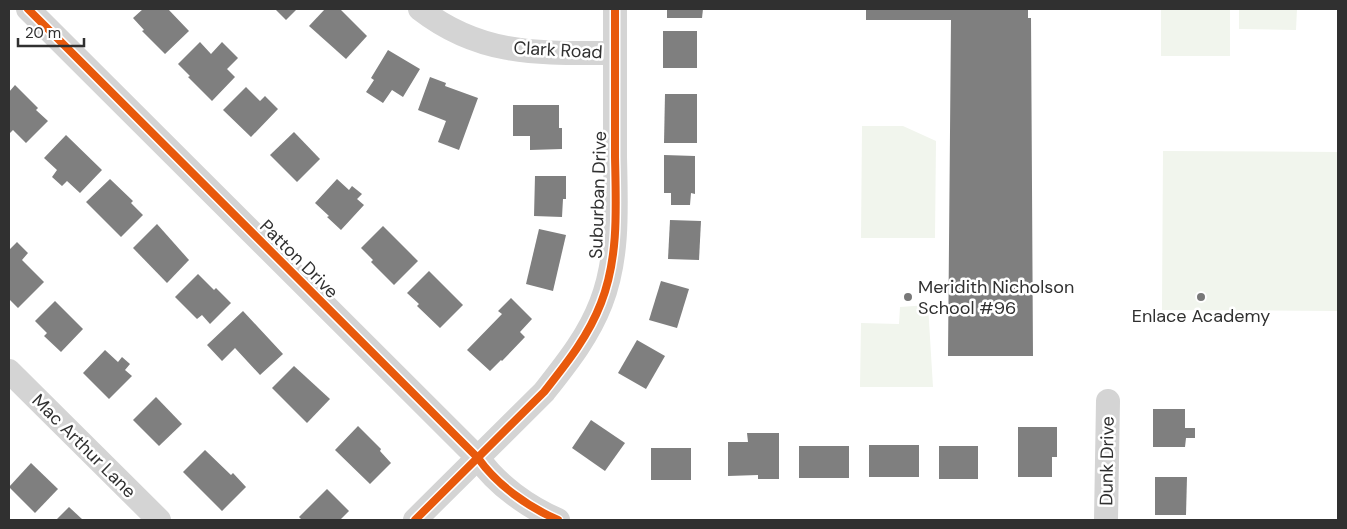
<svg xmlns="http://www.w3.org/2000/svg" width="1347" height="529" font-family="'DM Sans',sans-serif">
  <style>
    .green { fill: #f1f5ed }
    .building { fill: #7f7f7f }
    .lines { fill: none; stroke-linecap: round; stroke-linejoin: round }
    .minor { stroke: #d4d4d4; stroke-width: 24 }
    .cycleway-casing { stroke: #fff; stroke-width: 11 }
    .cycleway { stroke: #e8590c; stroke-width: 8 }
    .poi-dot { fill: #787878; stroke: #fff; stroke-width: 2 }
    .labels { text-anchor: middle; stroke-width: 5; stroke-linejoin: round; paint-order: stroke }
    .street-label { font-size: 18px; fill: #303030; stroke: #fff }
    .poi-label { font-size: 18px; fill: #303030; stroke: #fff; text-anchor: start }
  </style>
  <rect width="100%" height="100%" fill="#fff"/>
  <g class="green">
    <rect x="1161" y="9" width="69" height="47"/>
    <polygon points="1239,9 1297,9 1296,30 1239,29"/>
    <polygon points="862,126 903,126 936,141 935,238 861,238"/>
    <polygon points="1163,151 1338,152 1338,311 1162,310"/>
    <polygon points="928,305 933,387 860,387 861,323 899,324 900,307"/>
  </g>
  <g class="building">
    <polygon points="143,9 168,9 189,31 165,54 142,31 144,30 133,18"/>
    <polygon points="275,9 297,9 286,20"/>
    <polygon points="325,9 340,9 367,36 346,59 309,26"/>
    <polygon points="667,9 703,9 702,18 667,18"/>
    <polygon points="866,9 1028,9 1028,18 1031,18 1033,356 948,356 951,20 866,20"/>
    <rect x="663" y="31" width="34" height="37"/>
    <polygon points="200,42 211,54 222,42 238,58 227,69 235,77 212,101 188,77 190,76 178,64"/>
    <polygon points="388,50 420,69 403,97 392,90 383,103 366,92 374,80 371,78"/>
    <polygon points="430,77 446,83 445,86 478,98 459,150 438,142 446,121 418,110"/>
    <polygon points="15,85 38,108 36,110 48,121 26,143 13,130 9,134 9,92"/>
    <polygon points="246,87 260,101 265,96 278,109 251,137 223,110"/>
    <polygon points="665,94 697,94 697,143 664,143"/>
    <polygon points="513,105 559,105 559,128 562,128 562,149 530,150 530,136 513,136"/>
    <polygon points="294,132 320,159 297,182 270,155"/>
    <polygon points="66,135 102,170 80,193 67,181 62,186 52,177 57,170 44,158"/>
    <polygon points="664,155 695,156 695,194 691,193 690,205 671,205 671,193 664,193"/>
    <polygon points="535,176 566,176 566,199 563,199 562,217 534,216"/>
    <polygon points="110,179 133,201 131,203 143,215 121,237 86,202"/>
    <polygon points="337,179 349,190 352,186 362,194 357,199 364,205 341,230 327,217 329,216 315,203"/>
    <polygon points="670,220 701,221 699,260 668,259"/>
    <polygon points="157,224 189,260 167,283 133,248"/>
    <polygon points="383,226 418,261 394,285 371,262 373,260 361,248"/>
    <polygon points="539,229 566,235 553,291 526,284"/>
    <polygon points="17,242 28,253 22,260 44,282 18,308 9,299 9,247 10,249"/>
    <polygon points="429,271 463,305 440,328 417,306 419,304 407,293"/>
    <polygon points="198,274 214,290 216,288 231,303 210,324 202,315 197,319 175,297"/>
    <polygon points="661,281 689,289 677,328 649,320"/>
    <polygon points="511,298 532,319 520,332 525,337 502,361 501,360 490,371 467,350 502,314 498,311"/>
    <polygon points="55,301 83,329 61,352 44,336 47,333 35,321"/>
    <polygon points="243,311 283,354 260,375 235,348 222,361 207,345"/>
    <polygon points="637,340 665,356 646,389 618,373"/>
    <polygon points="105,350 118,362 122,357 130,364 125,370 132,376 109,399 83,373"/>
    <polygon points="294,366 330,399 307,423 272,388"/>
    <polygon points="156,397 182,424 159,446 133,420"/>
    <polygon points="1153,409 1185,409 1185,428 1195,428 1195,438 1186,438 1185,447 1153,447"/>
    <polygon points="591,420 625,443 605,471 572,448"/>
    <polygon points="358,426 381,449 380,451 391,463 370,484 335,450"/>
    <polygon points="1018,427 1057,427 1057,457 1052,457 1052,477 1018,477"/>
    <polygon points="747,433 779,433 779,479 758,479 758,475 728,476 728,442 748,442"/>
    <rect x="869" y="445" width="50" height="32"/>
    <rect x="799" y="446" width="50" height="32"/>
    <rect x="939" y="446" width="39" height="33"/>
    <rect x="651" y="448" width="40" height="32"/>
    <polygon points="205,450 231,475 233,473 246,487 222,511 183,472"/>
    <polygon points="31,463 58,489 35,513 9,487"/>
    <polygon points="1155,477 1187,477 1186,515 1155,515"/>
    <polygon points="327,489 349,511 340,520 302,520 299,517"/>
    <polygon points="69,507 83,520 56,520"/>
  </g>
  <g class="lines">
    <g class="minor">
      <path d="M 28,9 L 478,458 C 497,485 528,507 558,520"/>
      <path d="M 420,9 C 482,57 541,53 615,53"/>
      <polyline points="9,371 159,520"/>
      <path d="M 415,520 L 544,392 C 566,364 588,337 601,303 C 619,257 616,206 615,157 C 615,108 615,58 615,9"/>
      <polyline points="1106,520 1108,401"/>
    </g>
    <defs>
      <g id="cycleway">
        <path d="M 28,9 L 478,458 C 497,485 528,507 558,520"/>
        <path d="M 415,520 L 544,392 C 566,364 588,337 601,303 C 619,257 616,206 615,157 C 615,108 615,58 615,9"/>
      </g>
    </defs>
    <use href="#cycleway" class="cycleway-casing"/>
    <use href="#cycleway" class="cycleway"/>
  </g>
  <g class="poi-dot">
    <circle cx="908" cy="297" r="5"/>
    <circle cx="1201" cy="297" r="5"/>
  </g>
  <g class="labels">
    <g class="street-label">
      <text transform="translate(558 50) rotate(3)" y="6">Clark Road</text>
      <text transform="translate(598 195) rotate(-88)" y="6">Suburban Drive</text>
      <text transform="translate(299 259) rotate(45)" y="6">Patton Drive</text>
      <text transform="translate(84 446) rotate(45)" y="6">Mac Arthur Lane</text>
      <text transform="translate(1107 461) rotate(-89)" y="6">Dunk Drive</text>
    </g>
    <g class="poi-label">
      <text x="918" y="293">Meridith Nicholson<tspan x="918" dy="21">School #96</tspan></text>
      <text x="1201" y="322" text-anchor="middle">Enlace Academy</text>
    </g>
  </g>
  <rect width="1347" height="529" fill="none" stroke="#303030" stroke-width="20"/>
  <path d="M18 38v8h66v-8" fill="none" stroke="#303030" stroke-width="2.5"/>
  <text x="25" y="38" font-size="15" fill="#303030" stroke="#ffffff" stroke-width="4" paint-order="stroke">20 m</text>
</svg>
